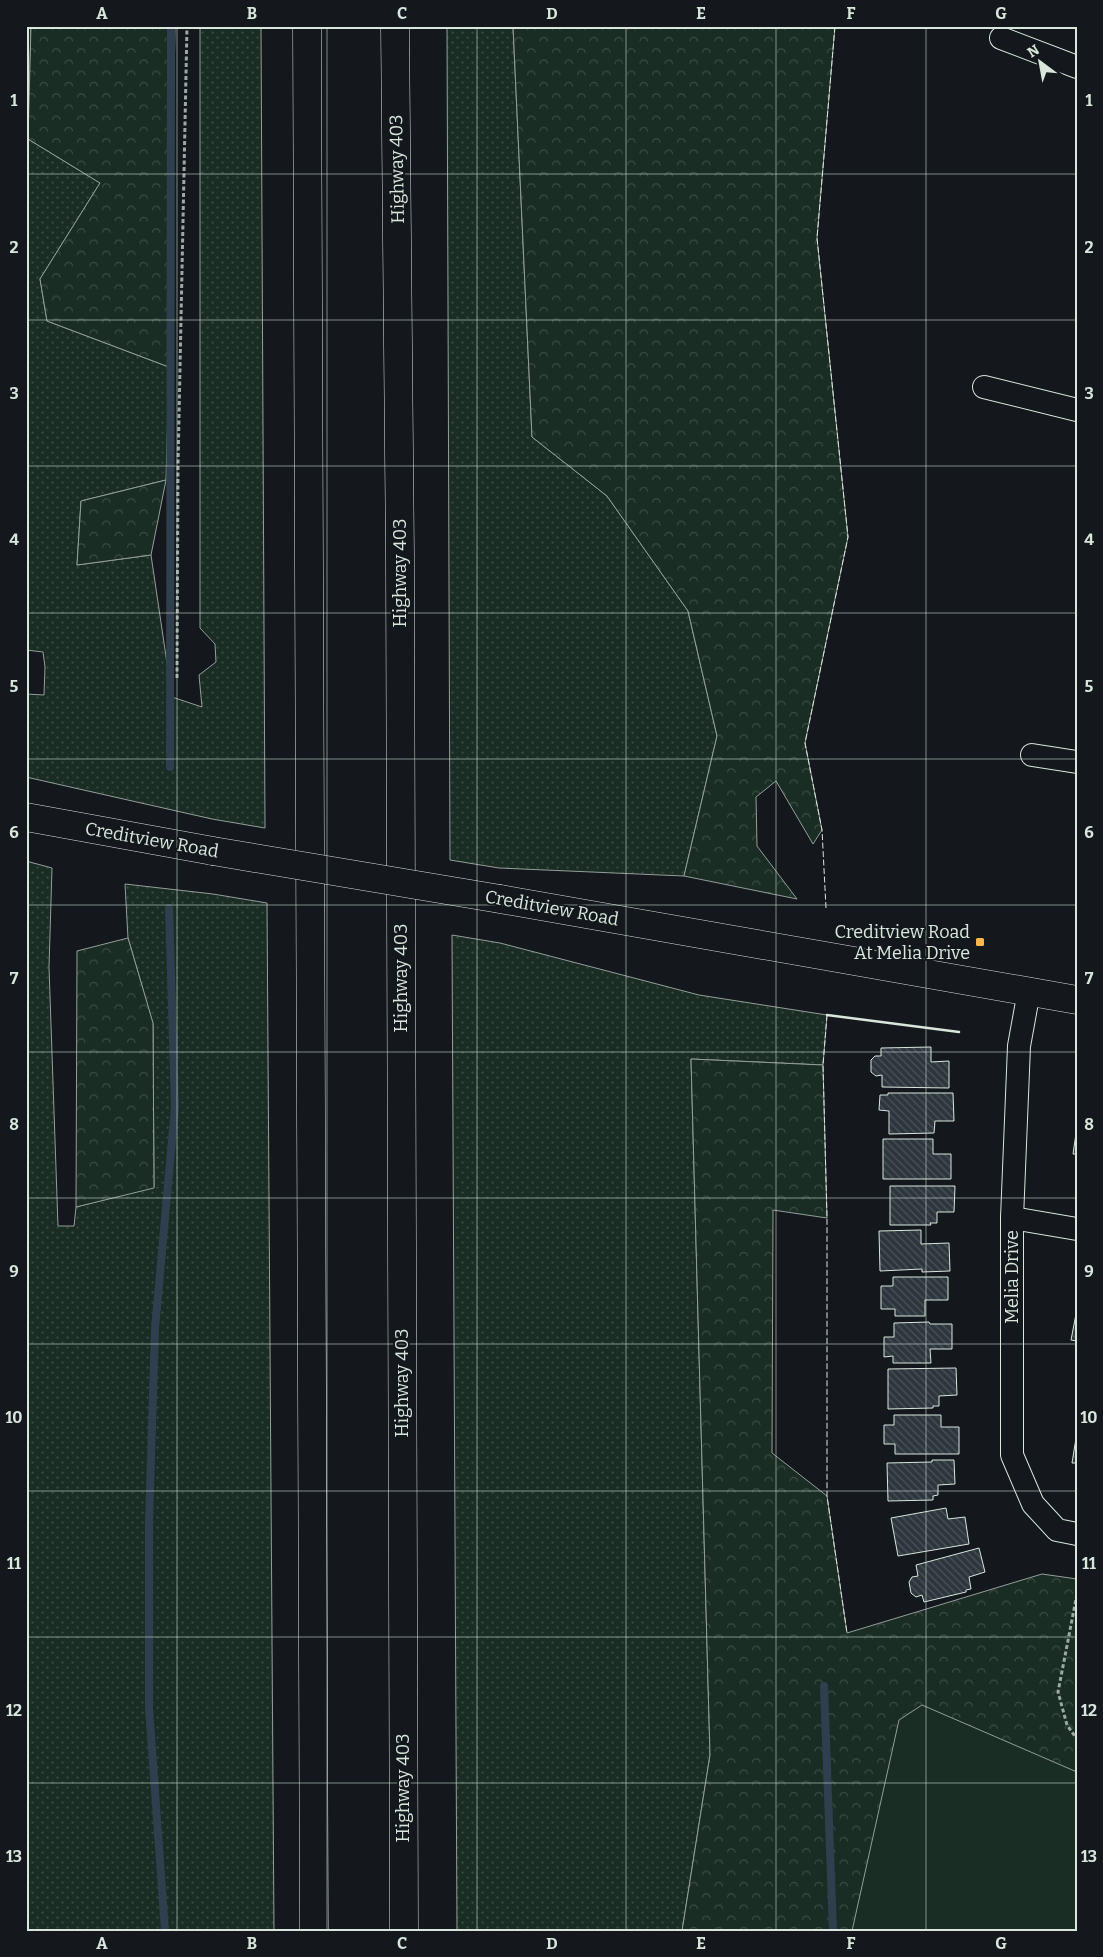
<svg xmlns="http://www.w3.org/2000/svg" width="1103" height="1957" font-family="Bitter,serif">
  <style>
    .grass { fill: url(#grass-dots); stroke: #939e99 }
    .forest { fill: url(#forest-crowns); stroke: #939e99 }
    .garden { fill: #1a2d24; stroke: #939e99 }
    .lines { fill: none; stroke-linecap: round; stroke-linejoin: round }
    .stream { stroke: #2f3f4d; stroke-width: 8 }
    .building { fill: url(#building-back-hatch); stroke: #d8e6dc }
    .street-casing { stroke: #d8e6dc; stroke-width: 24 }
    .secondary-casing { stroke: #d8e6dc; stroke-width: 29 }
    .highway-casing { stroke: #d8e6dc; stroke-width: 29 }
    .path { stroke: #9da8a2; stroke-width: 3; stroke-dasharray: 4 2.5; stroke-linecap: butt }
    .street { stroke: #14181c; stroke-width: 22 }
    .secondary { stroke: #14181c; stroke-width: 28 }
    .highway { stroke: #14181c; stroke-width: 28 }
    .secondary-bridge-casing { stroke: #d8e6dc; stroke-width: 29; stroke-linecap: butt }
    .secondary-bridge { stroke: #14181c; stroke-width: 28 }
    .fence { stroke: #d8e6dc; stroke-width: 1; stroke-dasharray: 6 2.5; stroke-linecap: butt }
    .wall { stroke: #d8e6dc; stroke-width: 2.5 }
    .grid { fill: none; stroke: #d8e6dc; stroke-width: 1; stroke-opacity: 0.55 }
    .poi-dot { fill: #ffb74d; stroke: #14181c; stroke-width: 2 }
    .labels { text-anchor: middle; stroke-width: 4; stroke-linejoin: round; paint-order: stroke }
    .street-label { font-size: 18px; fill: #d8e6dc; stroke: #14181c }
    .poi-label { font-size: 18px; fill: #d8e6dc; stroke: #14181c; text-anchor: end }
    .neatline { fill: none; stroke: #d8e6dc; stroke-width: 2 }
    .grid-label { font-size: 16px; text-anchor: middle; font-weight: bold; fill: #d8e6dc }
  </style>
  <defs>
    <pattern id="grass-dots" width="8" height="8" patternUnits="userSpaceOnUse" patternTransform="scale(1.25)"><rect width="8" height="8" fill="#1a2d24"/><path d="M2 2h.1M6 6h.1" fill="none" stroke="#3b4b43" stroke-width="1.8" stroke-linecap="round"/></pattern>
    <pattern id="forest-crowns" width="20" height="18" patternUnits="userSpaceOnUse" patternTransform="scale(1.25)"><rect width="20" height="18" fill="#1a2d24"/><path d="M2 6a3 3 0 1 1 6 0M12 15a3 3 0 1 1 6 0" fill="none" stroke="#3b4b43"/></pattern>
    <pattern id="building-back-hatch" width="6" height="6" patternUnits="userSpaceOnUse" patternTransform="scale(1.25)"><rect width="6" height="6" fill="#2c363c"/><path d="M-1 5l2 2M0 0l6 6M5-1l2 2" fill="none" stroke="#4a5358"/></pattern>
  </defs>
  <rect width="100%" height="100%" fill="#14181c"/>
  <g class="grass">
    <polygon points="26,26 31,26 28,139 100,183 40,279 47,321 169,367 166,480 81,501 77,565 151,555 172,697 202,707 199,675 216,662 215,644 200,628 200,26 261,26 265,828 212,819 26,777 26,694 44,695 45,667 43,652 26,650"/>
    <polygon points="447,26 513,26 532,437 607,496 688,611 717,736 684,876 499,868 450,860"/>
    <polygon points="26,861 52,868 49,967 58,1226 74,1226 76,1207 154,1187 153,1024 128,938 125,884 213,894 267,903 274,1931 26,1931"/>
    <polygon points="452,935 500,943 699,995 827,1015 823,1065 691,1059 710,1755 682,1931 457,1931"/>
  </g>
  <g class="forest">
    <polygon points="31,26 175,26 169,367 47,321 40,279 100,183 28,139"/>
    <polygon points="513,26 835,26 817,238 848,537 805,743 822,830 813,844 776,781 756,797 757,846 797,899 684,876 717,736 688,611 607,496 532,437"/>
    <polygon points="166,480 151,555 77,565 81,501"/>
    <polygon points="128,938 153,1023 154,1188 76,1207 77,951"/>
    <polygon points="691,1059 823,1065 827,1218 773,1210 772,1453 827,1496 847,1633 1042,1574 1077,1579 1077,1931 682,1931 710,1755"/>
  </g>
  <polygon class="garden" points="922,1705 1077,1772 1077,1931 852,1931 899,1720"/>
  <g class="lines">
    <g class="stream">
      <polyline points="170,767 171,26"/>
      <polyline points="824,1686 833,1931"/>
      <polyline points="165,1931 149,1708 149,1522 155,1329 175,1107 169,908"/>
    </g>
  </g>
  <g class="building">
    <polygon points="931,1047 931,1062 949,1061 949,1088 882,1087 882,1075 876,1076 871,1072 871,1060 875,1056 881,1056 881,1048"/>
    <polygon points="888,1093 953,1093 954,1121 935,1121 934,1133 889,1134 889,1111 879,1110 880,1095 888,1095"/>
    <polygon points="1077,1127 1077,1154 1073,1154"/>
    <polygon points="883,1139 933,1139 933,1154 951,1154 951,1179 883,1179"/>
    <polygon points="890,1186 955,1186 954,1212 937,1212 937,1223 930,1223 931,1225 890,1225"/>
    <polygon points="921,1230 921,1244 949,1243 950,1271 922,1272 922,1269 880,1271 879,1231"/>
    <polygon points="893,1277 948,1277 948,1300 925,1300 925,1316 895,1316 895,1309 881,1309 881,1286 893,1286"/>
    <polygon points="1077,1309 1077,1341 1071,1340"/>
    <polygon points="929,1322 930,1324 952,1324 952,1349 930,1349 931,1363 893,1363 893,1356 884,1357 884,1337 894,1337 894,1323"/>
    <polygon points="956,1368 957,1395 939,1396 939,1406 933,1406 933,1408 888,1409 888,1369"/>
    <polygon points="894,1415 941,1415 941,1427 959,1427 959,1454 895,1454 895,1444 884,1444 884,1425 894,1425"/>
    <polygon points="1077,1432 1077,1463 1072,1463"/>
    <polygon points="932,1460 954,1460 955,1484 938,1485 938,1495 933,1496 933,1500 888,1501 887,1463 932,1462"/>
    <polygon points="946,1508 948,1519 965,1517 969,1544 898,1556 891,1518"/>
    <polygon points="979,1548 985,1572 969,1577 971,1589 966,1590 966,1592 924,1602 922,1595 916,1597 911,1593 909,1582 912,1577 918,1576 916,1565"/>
  </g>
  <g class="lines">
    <defs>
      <g id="street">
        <polyline points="1001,38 1077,67"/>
        <polyline points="984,387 1077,410"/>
        <polyline points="1032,755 1077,762"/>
        <polyline points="1029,991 1019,1046 1012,1218 1012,1455 1033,1504 1057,1530 1077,1534"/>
        <polyline points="1012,1218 1077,1229"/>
      </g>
      <g id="secondary">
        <polyline points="26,817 213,851"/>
        <polyline points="500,899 1077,1000"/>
      </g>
      <g id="highway">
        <polyline points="307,26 314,1931"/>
        <polyline points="395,26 400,557 404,1931"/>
      </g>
    </defs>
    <use href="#street" class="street-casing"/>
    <use href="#secondary" class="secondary-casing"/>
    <use href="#highway" class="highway-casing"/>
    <g class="path">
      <polyline points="177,678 178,466 187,26"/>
      <polyline points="1077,1594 1058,1692 1067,1725 1077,1739"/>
    </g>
    <use href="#street" class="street"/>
    <use href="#secondary" class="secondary"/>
    <use href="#highway" class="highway"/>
    <defs>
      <polyline id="secondary-bridge" points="213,851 500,899"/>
    </defs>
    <use href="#secondary-bridge" class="secondary-bridge-casing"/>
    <use href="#secondary-bridge" class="secondary-bridge"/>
    <g class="fence">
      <polyline points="826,908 822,830 805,743 848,537 817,238 835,26"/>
      <polyline points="827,1015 823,1065 827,1218 827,1496 847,1633"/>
    </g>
    <polyline class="wall" points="827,1015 959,1032"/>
  </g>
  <path class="grid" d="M 177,26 L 177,1931M 327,26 L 327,1931M 477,26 L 477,1931M 626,26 L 626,1931M 776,26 L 776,1931M 926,26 L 926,1931M 26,174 L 1077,174M 26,320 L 1077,320M 26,466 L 1077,466M 26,613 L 1077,613M 26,759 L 1077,759M 26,905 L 1077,905M 26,1052 L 1077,1052M 26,1198 L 1077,1198M 26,1344 L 1077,1344M 26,1491 L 1077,1491M 26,1637 L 1077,1637M 26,1783 L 1077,1783"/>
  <rect class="poi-dot" x="975" y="937" width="10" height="10" rx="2.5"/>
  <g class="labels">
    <g class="street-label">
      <text transform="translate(397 169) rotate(-91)" y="6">Highway 403</text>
      <text transform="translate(400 573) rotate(-90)" y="6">Highway 403</text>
      <text transform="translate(152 840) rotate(10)" y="6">Creditview Road</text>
      <text transform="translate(552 908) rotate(10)" y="6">Creditview Road</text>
      <text transform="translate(401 978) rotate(-90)" y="6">Highway 403</text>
      <text transform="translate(1012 1277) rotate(-90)" y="6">Melia Drive</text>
      <text transform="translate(402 1383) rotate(-90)" y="6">Highway 403</text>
      <text transform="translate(403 1788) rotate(-90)" y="6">Highway 403</text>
    </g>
    <g class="poi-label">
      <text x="970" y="938">Creditview Road<tspan x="970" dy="21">At Melia Drive</tspan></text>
    </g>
  </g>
  <rect width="1103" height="1957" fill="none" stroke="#14181c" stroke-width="55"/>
  <g transform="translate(1040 62) rotate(328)" stroke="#14181c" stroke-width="4" paint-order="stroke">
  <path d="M0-4L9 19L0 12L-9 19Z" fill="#d8e6dc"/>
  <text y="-8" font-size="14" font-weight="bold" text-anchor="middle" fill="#d8e6dc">N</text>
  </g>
  <rect x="28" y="28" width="1048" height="1902" class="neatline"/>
  <g class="grid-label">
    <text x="102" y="19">A</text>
    <text x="252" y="19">B</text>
    <text x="402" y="19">C</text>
    <text x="552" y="19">D</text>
    <text x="701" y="19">E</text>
    <text x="851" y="19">F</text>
    <text x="1001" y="19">G</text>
    <text x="14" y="106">1</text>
    <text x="1089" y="106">1</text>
    <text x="14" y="253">2</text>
    <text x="1089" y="253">2</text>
    <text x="14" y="399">3</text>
    <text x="1089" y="399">3</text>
    <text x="14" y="545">4</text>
    <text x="1089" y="545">4</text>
    <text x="14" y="692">5</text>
    <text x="1089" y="692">5</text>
    <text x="14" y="838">6</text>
    <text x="1089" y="838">6</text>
    <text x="14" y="984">7</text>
    <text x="1089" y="984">7</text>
    <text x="14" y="1130">8</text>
    <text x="1089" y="1130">8</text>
    <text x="14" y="1277">9</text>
    <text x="1089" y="1277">9</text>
    <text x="14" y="1423">10</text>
    <text x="1089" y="1423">10</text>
    <text x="14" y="1569">11</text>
    <text x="1089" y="1569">11</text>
    <text x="14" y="1716">12</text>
    <text x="1089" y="1716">12</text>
    <text x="14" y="1862">13</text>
    <text x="1089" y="1862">13</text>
    <text x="102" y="1949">A</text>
    <text x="252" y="1949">B</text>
    <text x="402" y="1949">C</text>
    <text x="552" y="1949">D</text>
    <text x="701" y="1949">E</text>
    <text x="851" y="1949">F</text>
    <text x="1001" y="1949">G</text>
  </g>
</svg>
